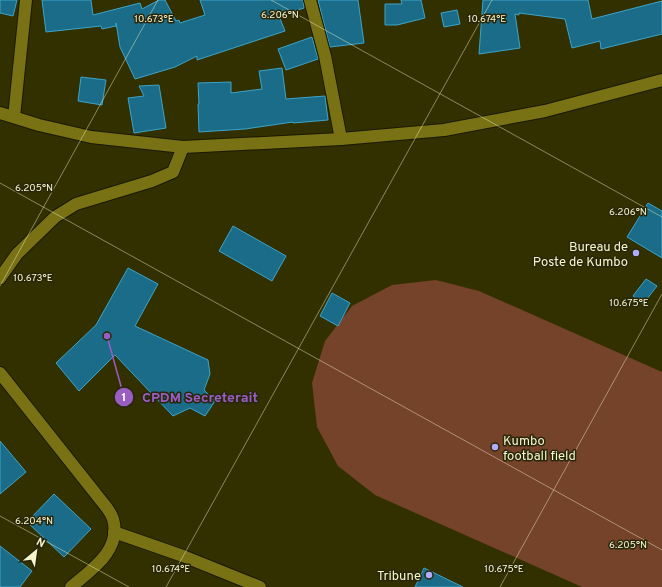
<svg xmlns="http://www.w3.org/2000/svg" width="662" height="587" font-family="Overpass,sans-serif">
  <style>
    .green { fill: #75422a }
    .building { fill: #1a6c88; stroke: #3ca4ca }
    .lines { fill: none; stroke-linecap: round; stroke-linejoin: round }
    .street-casing { stroke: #1a1800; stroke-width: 14 }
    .secondary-casing { stroke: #1a1800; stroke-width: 14 }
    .street { stroke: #787214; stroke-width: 12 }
    .secondary { stroke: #787214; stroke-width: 12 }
    .ticks { fill: none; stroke: #f6f5cb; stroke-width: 1; stroke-opacity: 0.45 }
    .poi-dot { fill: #b1adfa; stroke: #28260b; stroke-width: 1.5 }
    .labels { text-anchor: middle; stroke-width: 3; stroke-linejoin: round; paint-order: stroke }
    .poi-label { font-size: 13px; fill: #f6f5cb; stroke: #28260b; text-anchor: end }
    .ticks-label { font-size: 10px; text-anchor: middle; fill: #f6f5cb; stroke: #28260b; stroke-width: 3; stroke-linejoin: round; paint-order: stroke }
    .leader { fill: none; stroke: #9a5ec2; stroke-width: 1.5 }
    .callout-dot { fill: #9a5ec2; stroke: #28260b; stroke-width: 1.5 }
    .mark-label { font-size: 12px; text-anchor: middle; font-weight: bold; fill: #fff }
    .callout-label { font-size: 14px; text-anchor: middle; font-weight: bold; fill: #9a5ec2; stroke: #28260b; stroke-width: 3; stroke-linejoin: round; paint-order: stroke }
  </style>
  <rect width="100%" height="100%" fill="#333000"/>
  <polygon class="green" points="436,280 479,291 662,372 662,587 582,587 375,495 338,466 317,427 312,383 325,341 352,306 392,285"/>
  <g class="building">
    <polygon points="0,0 17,0 13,16 0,13"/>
    <polygon points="42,0 91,0 93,15 140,3 142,9 159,0 165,0 176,21 179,20 180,23 205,15 200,0 303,0 304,8 279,16 285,31 197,60 197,56 175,67 135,79 120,47 116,23 116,26 102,29 101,26 46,32"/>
    <polygon points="318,0 358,0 364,43 330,47"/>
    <polygon points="401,0 421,0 425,18 397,25 385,25 385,4 402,4"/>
    <polygon points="483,0 588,0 592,19 662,1 662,34 601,49 600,41 572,48 565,19 519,13 519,15 515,14 520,48 479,54"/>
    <polygon points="457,10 460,24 444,27 441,13"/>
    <polygon points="312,37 318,59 286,70 278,49"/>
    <polygon points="282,68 286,99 325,96 328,120 293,123 293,122 245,129 199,132 198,104 199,104 198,83 231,82 231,93 262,89 259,71"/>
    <polygon points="81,77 106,80 102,105 78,101"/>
    <polygon points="159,85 166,128 134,133 128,98 144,96 139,86"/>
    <polygon points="648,203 662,211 662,258 627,237"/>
    <polygon points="233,226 286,256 272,281 219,251"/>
    <polygon points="128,268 158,284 135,326 208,360 210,374 204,390 215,401 205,416 190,408 173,416 115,355 79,391 56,363 96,325"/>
    <polygon points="646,279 657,286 643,304 633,296"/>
    <polygon points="332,293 350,303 338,326 320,316"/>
    <polygon points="0,441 26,472 0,494"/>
    <polygon points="54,494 91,529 64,557 27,522"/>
    <polygon points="0,546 32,571 20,587 0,587"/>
    <polygon points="424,568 463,587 415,587"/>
  </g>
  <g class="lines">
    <defs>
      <g id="street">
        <polyline points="310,0 325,56 341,139"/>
        <polyline points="14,117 26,0"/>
        <polyline points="0,278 17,254 55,217 76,204 152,181 173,172 183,147"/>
        <polyline points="114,532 183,556 260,587"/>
      </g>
      <g id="secondary">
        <polyline points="0,113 39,125 91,137 183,147 341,139 444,130 545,111 662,80"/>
        <path d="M 0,373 L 107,508 C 109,511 112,515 113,519 C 122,550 91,570 71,587"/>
      </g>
    </defs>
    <use href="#street" class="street-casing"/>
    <use href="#secondary" class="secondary-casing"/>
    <use href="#street" class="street"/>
    <use href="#secondary" class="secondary"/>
  </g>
  <path class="ticks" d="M 271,0 L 662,217M 0,183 L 662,550M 0,286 L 158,0M 0,516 L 129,587M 166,587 L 492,0M 500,587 L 662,294"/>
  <g class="poi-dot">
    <circle cx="636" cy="253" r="4"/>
    <circle cx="495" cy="447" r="4"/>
    <circle cx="429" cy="575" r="4"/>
  </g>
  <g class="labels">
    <g class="poi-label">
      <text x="628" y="251">Bureau de<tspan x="628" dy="15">Poste de Kumbo</tspan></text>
      <text x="503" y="445" text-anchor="start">Kumbo<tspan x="503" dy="15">football field</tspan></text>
      <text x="421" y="580">Tribune</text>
    </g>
  </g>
  <g class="ticks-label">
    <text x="280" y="18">6.206°N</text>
    <text x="154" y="22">10.673°E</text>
    <text x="487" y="22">10.674°E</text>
    <text x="34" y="191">6.205°N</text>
    <text x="628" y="215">6.206°N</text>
    <text x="33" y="281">10.673°E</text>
    <text x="629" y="306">10.675°E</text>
    <text x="34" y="524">6.204°N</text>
    <text x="628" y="548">6.205°N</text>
    <text x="171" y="572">10.674°E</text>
    <text x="504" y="572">10.675°E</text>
  </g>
  <path class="leader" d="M107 336L124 397"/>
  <g class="callout-dot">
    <circle cx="107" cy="336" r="4"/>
    <circle cx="124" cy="397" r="10"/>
  </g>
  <g class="mark-label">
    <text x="124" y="401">1</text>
  </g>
  <g class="callout-label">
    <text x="200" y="402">CPDM Secreterait</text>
  </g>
  <g transform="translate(36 551) rotate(29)" stroke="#28260b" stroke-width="3" paint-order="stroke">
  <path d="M0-3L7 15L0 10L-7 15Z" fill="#f6f5cb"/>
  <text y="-6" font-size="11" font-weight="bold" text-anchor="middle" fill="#f6f5cb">N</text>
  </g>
</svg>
